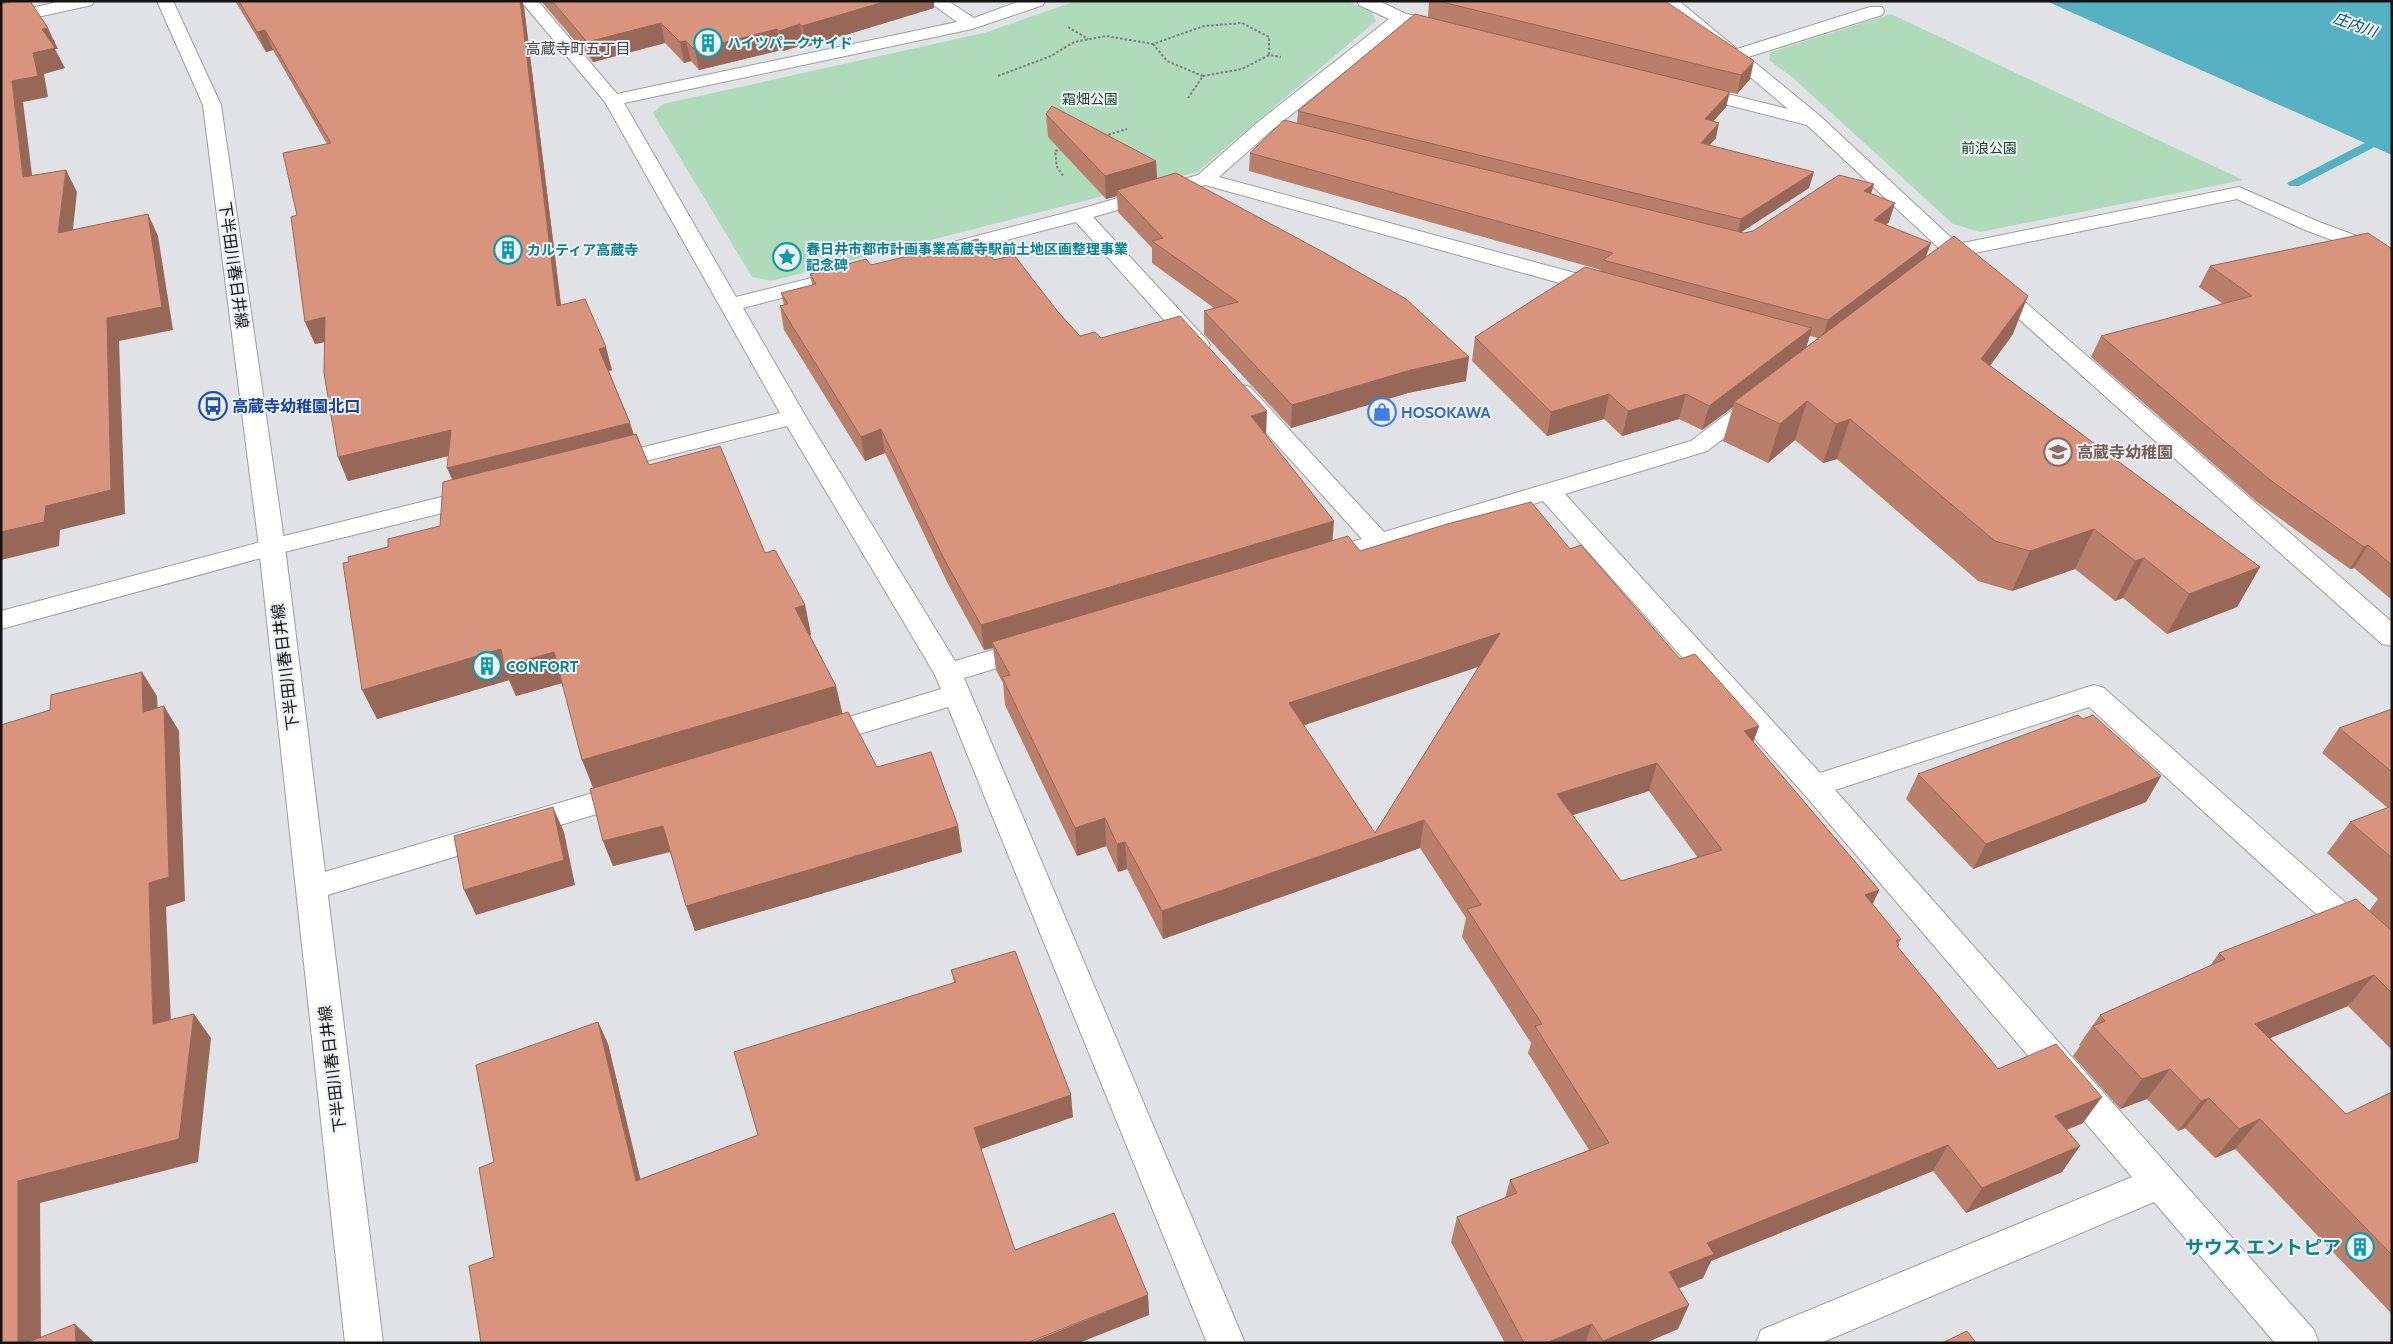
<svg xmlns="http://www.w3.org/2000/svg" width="2393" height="1344" font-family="Cabin,'Noto Sans JP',sans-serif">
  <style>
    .green { fill: #b0dbbb }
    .water { fill: #56b1c2 }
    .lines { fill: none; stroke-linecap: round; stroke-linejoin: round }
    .stream { fill: #56b1c2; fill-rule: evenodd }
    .minor-casing { stroke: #9b9da0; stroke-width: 2 }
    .major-casing { stroke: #9b9da0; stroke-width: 2 }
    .path { stroke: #7c7d7f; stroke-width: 2; stroke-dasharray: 2.5 2; stroke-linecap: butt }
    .minor { fill: #fff; fill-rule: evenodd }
    .major { fill: #fff; fill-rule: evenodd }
    .wall { fill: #ba7f6b; fill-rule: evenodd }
    .shaded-wall { fill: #976857 }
    .building { fill: #d8947c; stroke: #976857; fill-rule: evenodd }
    .labels { text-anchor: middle; stroke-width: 4; stroke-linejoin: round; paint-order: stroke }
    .far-culture-label { font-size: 14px; font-weight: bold; fill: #0d838f; stroke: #edeff2; text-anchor: start }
    .far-park-label { font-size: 14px; fill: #174629; stroke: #edeff2 }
    .far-water-label { font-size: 15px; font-style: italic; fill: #005561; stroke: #edeff2 }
    .far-neighbourhood-label { font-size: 15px; fill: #444548; stroke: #edeff2 }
    .street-label { font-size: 16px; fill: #131314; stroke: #edeff2 }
    .transit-label { font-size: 16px; font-weight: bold; fill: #164399; stroke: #edeff2; text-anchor: start }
    .shop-label { font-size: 16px; font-weight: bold; fill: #366cbe; stroke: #edeff2; text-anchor: start }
    .education-label { font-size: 16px; font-weight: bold; fill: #785e54; stroke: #edeff2; text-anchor: start }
    .culture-label { font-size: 16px; font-weight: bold; fill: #0d838f; stroke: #edeff2; text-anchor: start }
    .near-culture-label { font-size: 19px; font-weight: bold; fill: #0d838f; stroke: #edeff2; text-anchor: end }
  </style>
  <rect width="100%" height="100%" fill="#e0e2e5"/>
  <g class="green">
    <polygon points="1076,1 1347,1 1371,11 1376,21 1197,172 771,281 752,277 653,113 663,104 984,33"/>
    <polygon points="1891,14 2243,180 1980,232 1953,224 1792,77 1769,60 1771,52"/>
  </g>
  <polygon class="water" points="2046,1 2392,1 2392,155"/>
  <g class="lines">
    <polygon class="stream" points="2392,129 2392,138 2299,186 2289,186 2287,183"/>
    <defs>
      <g id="minor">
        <polygon points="62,1 94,1 92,5 1,25 1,15"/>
        <polygon points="521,1 538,1 617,94 957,22 928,1 948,1 974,18 1020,1 1045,1 1043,5 972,29 624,103 736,297 847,269 854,271 858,275 854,279 743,308 806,417 955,661 1030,639 1040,641 1044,648 1040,655 964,678 1245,1343 1207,1343 948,707 820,746 810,743 806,736 810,729 941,689 934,673 787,426 609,470 600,468 597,463 600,458 780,413 605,102"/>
        <polygon points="1357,1 1379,1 1406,14 1422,17 1424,21 1422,25 1416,26 1404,24 1272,130 1219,177 1612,283 1615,288 1612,293 1604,294 1596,293 1205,185 1093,217 1207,340 1210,345 1207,350 1199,352 1191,350 1076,222 945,256 938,254 935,250 938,246 1073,211 1198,175 1258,122 1389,19 1359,5"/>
        <path d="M 1660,1 L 1679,1 L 1737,49 L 1870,7 L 1882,7 L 1884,11 L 1882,15 L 1748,57 L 1820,116 L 1958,244 L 2239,187 L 2319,222 L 2392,249 L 2392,262 L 2305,230 L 2237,199 L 1970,254 L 2392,622 L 2392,646 L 2382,644 L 1954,261 C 1945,268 1940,272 1929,269 L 1926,265 L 1942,251 L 1807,125 L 1685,94 L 1682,90 L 1685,86 L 1691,85 L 1788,109 Z"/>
        <polygon points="1242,385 1250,387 1384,532 1691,441 1749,397 1757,395 1765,397 1769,402 1765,407 1707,451 1565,494 1820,773 2084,688 2094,685 2104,688 2392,944 2392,977 2381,973 2089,707 1835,790 2314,1330 2319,1343 2275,1343 2154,1202 1821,1343 1756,1343 1761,1330 2132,1177 1804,794 1543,501 1331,565 1322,567 1313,565 1309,559 1313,553 1362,539 1234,397 1231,392 1234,387"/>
        <polygon points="478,488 487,490 490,496 487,502 272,555 1,629 1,611 272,539"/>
        <polygon points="630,782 640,785 645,793 640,801 311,900 300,897 296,888 300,879 311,876"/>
      </g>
      <polygon id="major" points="157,1 173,1 221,105 285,547 383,1343 345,1343 259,547 203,105"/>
    </defs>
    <use href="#minor" class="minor-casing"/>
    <use href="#major" class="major-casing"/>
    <g class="path">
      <polyline points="1068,27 1088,39"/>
      <polyline points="1153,44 1167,61 1203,76 1188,98"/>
      <polyline points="998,76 1051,56 1074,42 1106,36 1153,44 1204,26 1242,23 1269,37 1269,55"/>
      <polyline points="1203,76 1242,69 1269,55 1281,57"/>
      <polyline points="1104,136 1127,129"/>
      <polyline points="1062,149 1055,151 1057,167 1064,177"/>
    </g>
    <use href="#minor" class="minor"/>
    <use href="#major" class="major"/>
  </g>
  <g class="wall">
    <polygon points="235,1 522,1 524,7 561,305 612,370 609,371 630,423 634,435 649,465 765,553 805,605 811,635 810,635 836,686 842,714 877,767 958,826 962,852 695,931 671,852 613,866 603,841 593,788 562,683 516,696 509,680 377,719 349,562 440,526 452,479 448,456 348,481 338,457 325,342 315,344 305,322 297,215 327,144 273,50 266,52"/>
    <polygon points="541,1 934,1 934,8 806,47 803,45 783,51 781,50 699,70 691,61 684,63 665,43 593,62"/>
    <path d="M 1429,1 L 1665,1 L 1750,79 L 1737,94 L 1729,92 L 1726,107 L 1713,121 L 1716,138 L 1709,145 L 1809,188 L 1741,232 L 1744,233 L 1753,231 L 1874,184 L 1871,194 L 1889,222 L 1886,225 L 1926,256 L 2013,334 L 1990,366 L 2260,567 L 2237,607 L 2167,634 L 2123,598 L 2115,601 L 2075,569 L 2012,591 L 1978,581 L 1837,459 L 1823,463 L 1795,440 L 1768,463 L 1723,441 L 1733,407 L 1702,430 L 1679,419 L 1622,436 L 1604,419 L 1547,436 L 1472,361 L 1475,337 L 1601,270 L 1249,171 L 1250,153 L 1297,124 L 1298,111 L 1428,17 ZM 1810,336 L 1818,338 L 1806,347 Z"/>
    <polygon points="1046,114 1156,161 1157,179 1466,381 1408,393 1291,428 1204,334 1204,311 1214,308 1152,263 1152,248 1118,212 1117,196 1106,199 1048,137"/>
    <polygon points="2392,249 2392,600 2354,568 2350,569 2257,502 2091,357 2101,336 2223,304 2199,287 2210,266"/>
    <path d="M 994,260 L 1058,312 L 1080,336 L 1101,338 L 1266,436 L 1332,540 L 1360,551 L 1570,549 L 1680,659 L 1759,726 L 1753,742 L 1879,890 L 1872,905 L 1901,939 L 1898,944 L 1899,945 L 1898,948 L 1998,1069 L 2083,1123 L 2067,1130 L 2062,1172 L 1966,1213 L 1933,1171 L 1711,1261 L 1703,1278 L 1679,1288 L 1678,1329 L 1645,1343 L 1505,1343 L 1451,1242 L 1457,1217 L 1505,1198 L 1510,1180 L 1589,1150 L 1528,1053 L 1531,1043 L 1462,937 L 1466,918 L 1420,848 L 1163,939 L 1127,869 L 1118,872 L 1106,846 L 1077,856 L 1005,705 L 1003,683 L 996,670 L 993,648 L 984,650 L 948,584 L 885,453 L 865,461 L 784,330 L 780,306 L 784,305 L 781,293 L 812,285 L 810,274 L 871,265 ZM 1479,666 L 1375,833 L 1303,725 ZM 1649,791 L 1698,858 L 1621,881 L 1572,815 Z"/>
    <polygon points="2392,709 2392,1050 2348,1006 2270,1038 2346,1114 2392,1092 2392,1314 2235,1149 2215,1158 2185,1128 2178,1131 2147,1099 2120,1109 2073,1056 2080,1046 2079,1045 2100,1015 2210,966 2219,953 2369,911 2378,899 2327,853 2350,822 2388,808 2322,753 2339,728"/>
    <polygon points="2083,719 2161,776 2146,802 1973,869 1906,799 1918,774"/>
    <polygon points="951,970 1073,1117 981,1149 1015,1250 1148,1295 1149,1315 494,1257 494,1162 598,1022 608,1044 640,1179 758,1135 954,982"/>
  </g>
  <g class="shaded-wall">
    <polygon points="1,1 31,1 27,2 1,13"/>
    <polygon points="520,1 522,1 524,7 564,329 557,306"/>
    <polygon points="887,1 934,1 934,8 806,47 802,26"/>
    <polygon points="661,23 665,43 593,62 587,42"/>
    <polygon points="800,24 803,45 783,51 779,31"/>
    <polygon points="48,28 58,49 55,49 65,68 44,74 48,97 23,102 35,199 23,177 12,81 33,53 42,29"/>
    <polygon points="777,29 781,50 699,70 695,50"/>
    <polygon points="265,30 273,50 266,52 257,32"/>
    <polygon points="686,41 691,61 684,63 680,42"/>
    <polygon points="1754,61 1750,79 1737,94 1741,75"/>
    <polygon points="1730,92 1726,107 1702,134 1705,119"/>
    <polygon points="1719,123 1716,138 1697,159 1701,143"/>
    <polygon points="1156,161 1157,185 1117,190 1117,196 1106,199 1105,176"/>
    <polygon points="66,170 77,192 70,256 58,233"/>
    <polygon points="1814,172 1809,188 1737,235 1741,219"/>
    <polygon points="1874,184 1868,203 1864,191"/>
    <polygon points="1895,203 1889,222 1868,239 1874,220"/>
    <polygon points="148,214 158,236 173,330 119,341 125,514 60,530 59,546 1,560 1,532 46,506 107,318"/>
    <polygon points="1931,243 1924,262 1822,339 1828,320"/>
    <polygon points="2028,296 2013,334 1966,398 1981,359"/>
    <polygon points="325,317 335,340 315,344 305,322"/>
    <polygon points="1812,328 1805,352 1734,402 1733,407 1702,430 1709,406"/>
    <polygon points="606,347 612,370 606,372 599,349"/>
    <polygon points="1469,357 1466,381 1408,393 1291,428 1292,405 1411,370"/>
    <polygon points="1609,394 1604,419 1547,436 1551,412"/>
    <polygon points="1686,394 1679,419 1622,436 1628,411"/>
    <polygon points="1807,401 1795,440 1768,463 1780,424"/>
    <polygon points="1267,411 1266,436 1251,416"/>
    <polygon points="1850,419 1837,459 1823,463 1836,424"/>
    <polygon points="630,423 637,447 457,491 447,468"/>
    <polygon points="881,429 885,453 865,461 861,437"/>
    <polygon points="451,430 460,453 348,481 338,457"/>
    <polygon points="1334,521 1332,546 992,642 993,648 984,650 981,625"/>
    <polygon points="2094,529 2075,569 2012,591 2030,551"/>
    <polygon points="2368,545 2354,568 2350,569 2364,547"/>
    <polygon points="2144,558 2123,598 2115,601 2135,561"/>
    <polygon points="2260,567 2237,607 2167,634 2189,594"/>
    <polygon points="805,605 811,635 802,638 795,608"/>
    <polygon points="1500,633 1496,661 1287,731 1289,703"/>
    <polygon points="501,649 554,652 566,682 516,696 509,680 377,719 362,690"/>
    <polygon points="142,672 157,696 159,736 143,712"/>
    <polygon points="836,686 843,716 594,790 582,760"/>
    <polygon points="164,706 179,731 185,901 166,907 172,1048 153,1024 149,883"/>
    <polygon points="1759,726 1749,754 1744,731"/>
    <polygon points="1657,763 1649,791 1551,822 1557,794"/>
    <polygon points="2161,776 2146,802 1973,869 1986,844"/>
    <polygon points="553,807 564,832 575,885 476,915 464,890"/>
    <polygon points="1105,818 1106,846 1077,856 1075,828"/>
    <polygon points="1424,820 1420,848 1163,939 1162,911"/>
    <polygon points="663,826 672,851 613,866 603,841"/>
    <polygon points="958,826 962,852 695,931 686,906"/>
    <polygon points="1125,842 1127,869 1118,872 1117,844"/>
    <polygon points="1879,890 1867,917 1865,895"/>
    <polygon points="2374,975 2348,1006 2232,1054 2255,1024"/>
    <polygon points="194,1014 211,1038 198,1162 40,1203 41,1343 18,1343 18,1181"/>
    <polygon points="598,1022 608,1044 646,1202 636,1181"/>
    <polygon points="2170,1069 2147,1099 2120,1109 2142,1079"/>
    <polygon points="1071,1095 1073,1117 978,1150 974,1128"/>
    <polygon points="2102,1097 2083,1123 2037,1141 2055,1116"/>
    <polygon points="2209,1098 2185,1128 2178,1131 2201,1101"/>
    <polygon points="2260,1119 2235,1149 2215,1158 2239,1129"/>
    <polygon points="1948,1145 1933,1171 1711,1261 1703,1278 1659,1297 1669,1272 1707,1243"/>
    <polygon points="2080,1146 2062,1172 1966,1213 1982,1188"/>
    <polygon points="1148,1295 1149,1315 1079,1343 1029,1343"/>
    <polygon points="1689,1305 1678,1329 1645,1343 1603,1343 1603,1341"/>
    <polygon points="75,1324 95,1343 76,1343"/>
    <polygon points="1592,1324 1585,1343 1546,1343"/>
  </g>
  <g class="building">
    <polygon points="15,1 30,1 48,28 42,29 55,48 33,53 38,76 12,81 23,177 66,170 58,233 148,214 162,307 107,318 111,490 46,506 44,522 1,532 1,4"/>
    <polygon points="239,1 520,1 557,306 585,299 606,347 599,349 630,423 447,468 451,430 338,457 324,373 325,317 305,322 291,217 297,215 283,153 331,143 265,30 257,32"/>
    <polygon points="552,1 887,1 802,26 800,24 779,31 777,29 695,50 686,41 680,42 661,23 587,42"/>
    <polygon points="1438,1 1665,1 1754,61 1741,75"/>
    <polygon points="1415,14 1730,92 1705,119 1719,123 1701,143 1814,172 1741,219 1298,111"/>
    <polygon points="1052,106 1156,161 1105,176 1046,114"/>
    <polygon points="1284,120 1744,233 1753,231 1839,175 1874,184 1864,191 1895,203 1874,220 1931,243 1828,320 1603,260 1613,253 1250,153"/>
    <polygon points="1176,173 1323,252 1406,299 1469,357 1411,370 1292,405 1204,311 1238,302 1152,241 1163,238 1117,190"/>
    <polygon points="2368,233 2392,249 2392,565 2368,545 2364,547 2270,480 2101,336 2252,296 2210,266"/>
    <polygon points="1954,236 2028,296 1981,359 2260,567 2189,594 2144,558 2135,561 2094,529 2030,551 1995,541 1850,419 1836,424 1807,401 1780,424 1734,402"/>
    <polygon points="978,239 994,260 1014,255 1058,312 1080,336 1095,332 1101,338 1180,316 1267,411 1251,416 1334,521 981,625 944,559 881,429 861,437 780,306 788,304 781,293 816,284 810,274 866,259 871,265"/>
    <polygon points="1585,267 1812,328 1709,406 1686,394 1628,411 1609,394 1551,412 1475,337"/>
    <polygon points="636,434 649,465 720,446 765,553 775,550 805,605 795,608 836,686 582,760 554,652 504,666 501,649 362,690 343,563 349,562 348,557 388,547 388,539 440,526 443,482"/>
    <path d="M 1531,502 L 1570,549 L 1581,545 L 1680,659 L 1695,654 L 1759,726 L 1744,731 L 1879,890 L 1865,895 L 1901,939 L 1896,941 L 1899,945 L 1897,946 L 1998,1069 L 2056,1044 L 2102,1097 L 2055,1116 L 2080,1146 L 1982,1188 L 1948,1145 L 1707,1243 L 1714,1254 L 1669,1272 L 1689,1305 L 1603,1341 L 1592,1324 L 1546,1343 L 1524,1343 L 1457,1217 L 1517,1193 L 1510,1180 L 1609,1143 L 1535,1026 L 1542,1024 L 1467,909 L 1481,905 L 1424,820 L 1162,911 L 1125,842 L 1117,844 L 1105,818 L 1075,828 L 1002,677 L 1010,675 L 992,642 L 1348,536 L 1360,551 L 1447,524 ZM 1500,633 L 1375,833 L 1289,703 ZM 1657,763 L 1722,850 L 1621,881 L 1557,794 Z"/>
    <polygon points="142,672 143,712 164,706 169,877 149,883 153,1024 194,1014 179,1139 18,1181 18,1343 1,1343 1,725 50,710 51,695"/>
    <polygon points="2392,709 2392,772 2339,728"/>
    <polygon points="848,712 877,767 931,752 958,826 686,906 663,826 603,841 590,789"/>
    <polygon points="2078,715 2083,719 2093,715 2161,776 1986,844 1918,774"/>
    <polygon points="2392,806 2392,858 2350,822"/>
    <polygon points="553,807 564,860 464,890 454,836"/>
    <polygon points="2356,899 2392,931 2392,993 2374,975 2255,1024 2346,1114 2392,1092 2392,1255 2260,1119 2239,1129 2209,1098 2201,1101 2170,1069 2142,1079 2093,1026 2105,1021 2100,1015 2225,959 2219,953"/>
    <polygon points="1015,951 1071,1095 974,1128 1015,1250 1114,1213 1148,1295 1029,1342 1029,1343 481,1343 469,1266 494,1257 479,1168 494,1162 476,1065 598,1022 636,1181 758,1135 734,1052 956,982 951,970"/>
    <polygon points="75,1324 76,1343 26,1343"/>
    <polygon points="1967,1331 1976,1343 1942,1343"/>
  </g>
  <defs>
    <symbol id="building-ring" viewBox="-11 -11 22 22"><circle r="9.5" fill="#edeff2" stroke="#0f9aa8" stroke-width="1.5"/><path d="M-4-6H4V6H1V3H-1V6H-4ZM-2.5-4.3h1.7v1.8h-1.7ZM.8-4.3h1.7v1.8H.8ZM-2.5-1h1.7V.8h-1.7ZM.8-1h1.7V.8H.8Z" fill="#0f9aa8"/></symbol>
    <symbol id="sight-ring" viewBox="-11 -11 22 22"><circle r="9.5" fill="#edeff2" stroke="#0f9aa8" stroke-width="1.5"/><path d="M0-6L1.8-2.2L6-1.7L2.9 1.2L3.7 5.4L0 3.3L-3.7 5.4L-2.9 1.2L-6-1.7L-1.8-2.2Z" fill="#0f9aa8"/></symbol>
    <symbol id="bus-ring" viewBox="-11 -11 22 22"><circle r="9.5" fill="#edeff2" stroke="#1a4fb4" stroke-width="1.5"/><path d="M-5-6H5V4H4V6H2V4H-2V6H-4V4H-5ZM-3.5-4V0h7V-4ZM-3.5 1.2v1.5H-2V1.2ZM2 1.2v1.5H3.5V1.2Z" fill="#1a4fb4"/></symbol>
    <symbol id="shop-ring" viewBox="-11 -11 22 22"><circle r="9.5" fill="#edeff2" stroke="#3f7fe0" stroke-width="1.5"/><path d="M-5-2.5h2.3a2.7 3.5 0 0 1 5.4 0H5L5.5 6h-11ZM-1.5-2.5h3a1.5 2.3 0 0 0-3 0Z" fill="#3f7fe0"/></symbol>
    <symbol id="school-ring" viewBox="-11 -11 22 22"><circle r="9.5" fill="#edeff2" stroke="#8d6e63" stroke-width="1.5"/><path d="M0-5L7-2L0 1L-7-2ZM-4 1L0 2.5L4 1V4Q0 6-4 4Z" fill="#8d6e63"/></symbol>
  </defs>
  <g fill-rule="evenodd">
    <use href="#building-ring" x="692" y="27" width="32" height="32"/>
    <use href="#building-ring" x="492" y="234" width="32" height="32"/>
    <use href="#sight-ring" x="771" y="241" width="32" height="32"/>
    <use href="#bus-ring" x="197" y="390" width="32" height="32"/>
    <use href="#shop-ring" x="1366" y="396" width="32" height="32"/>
    <use href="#school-ring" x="2042" y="436" width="32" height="32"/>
    <use href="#building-ring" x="471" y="650" width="32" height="32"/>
    <use href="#building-ring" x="2344" y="1231" width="32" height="32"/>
  </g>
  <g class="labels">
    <g class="far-culture-label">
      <text x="727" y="48">ハイツパークサイド</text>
      <text x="806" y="254">春日井市都市計画事業高蔵寺駅前土地区画整理事業<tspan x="806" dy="16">記念碑</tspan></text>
      <text x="527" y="255">カルティア高蔵寺</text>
    </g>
    <g class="far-park-label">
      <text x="1090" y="104">霜畑公園</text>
      <text x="1989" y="153">前浪公園</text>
    </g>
    <g class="far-water-label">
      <text transform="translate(2355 25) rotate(20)" y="5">庄内川</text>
    </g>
    <g class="far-neighbourhood-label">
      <text x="578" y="54">高蔵寺町五丁目</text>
    </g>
    <g class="street-label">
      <text transform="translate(234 265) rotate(82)" y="6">下半田川春日井線</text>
      <text transform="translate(285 667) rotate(-97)" y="6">下半田川春日井線</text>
      <text transform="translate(332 1069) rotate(-97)" y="6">下半田川春日井線</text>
    </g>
    <g class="transit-label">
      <text x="232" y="412">高蔵寺幼稚園北口</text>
    </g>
    <g class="shop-label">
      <text x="1401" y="418">HOSOKAWA</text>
    </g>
    <g class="education-label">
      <text x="2077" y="458">高蔵寺幼稚園</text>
    </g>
    <g class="culture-label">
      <text x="506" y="672">CONFORT</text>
    </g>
    <g class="near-culture-label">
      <text x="2341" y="1254">サウス エントピア</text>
    </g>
  </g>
  <rect width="2393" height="1344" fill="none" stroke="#131314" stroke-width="5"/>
</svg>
